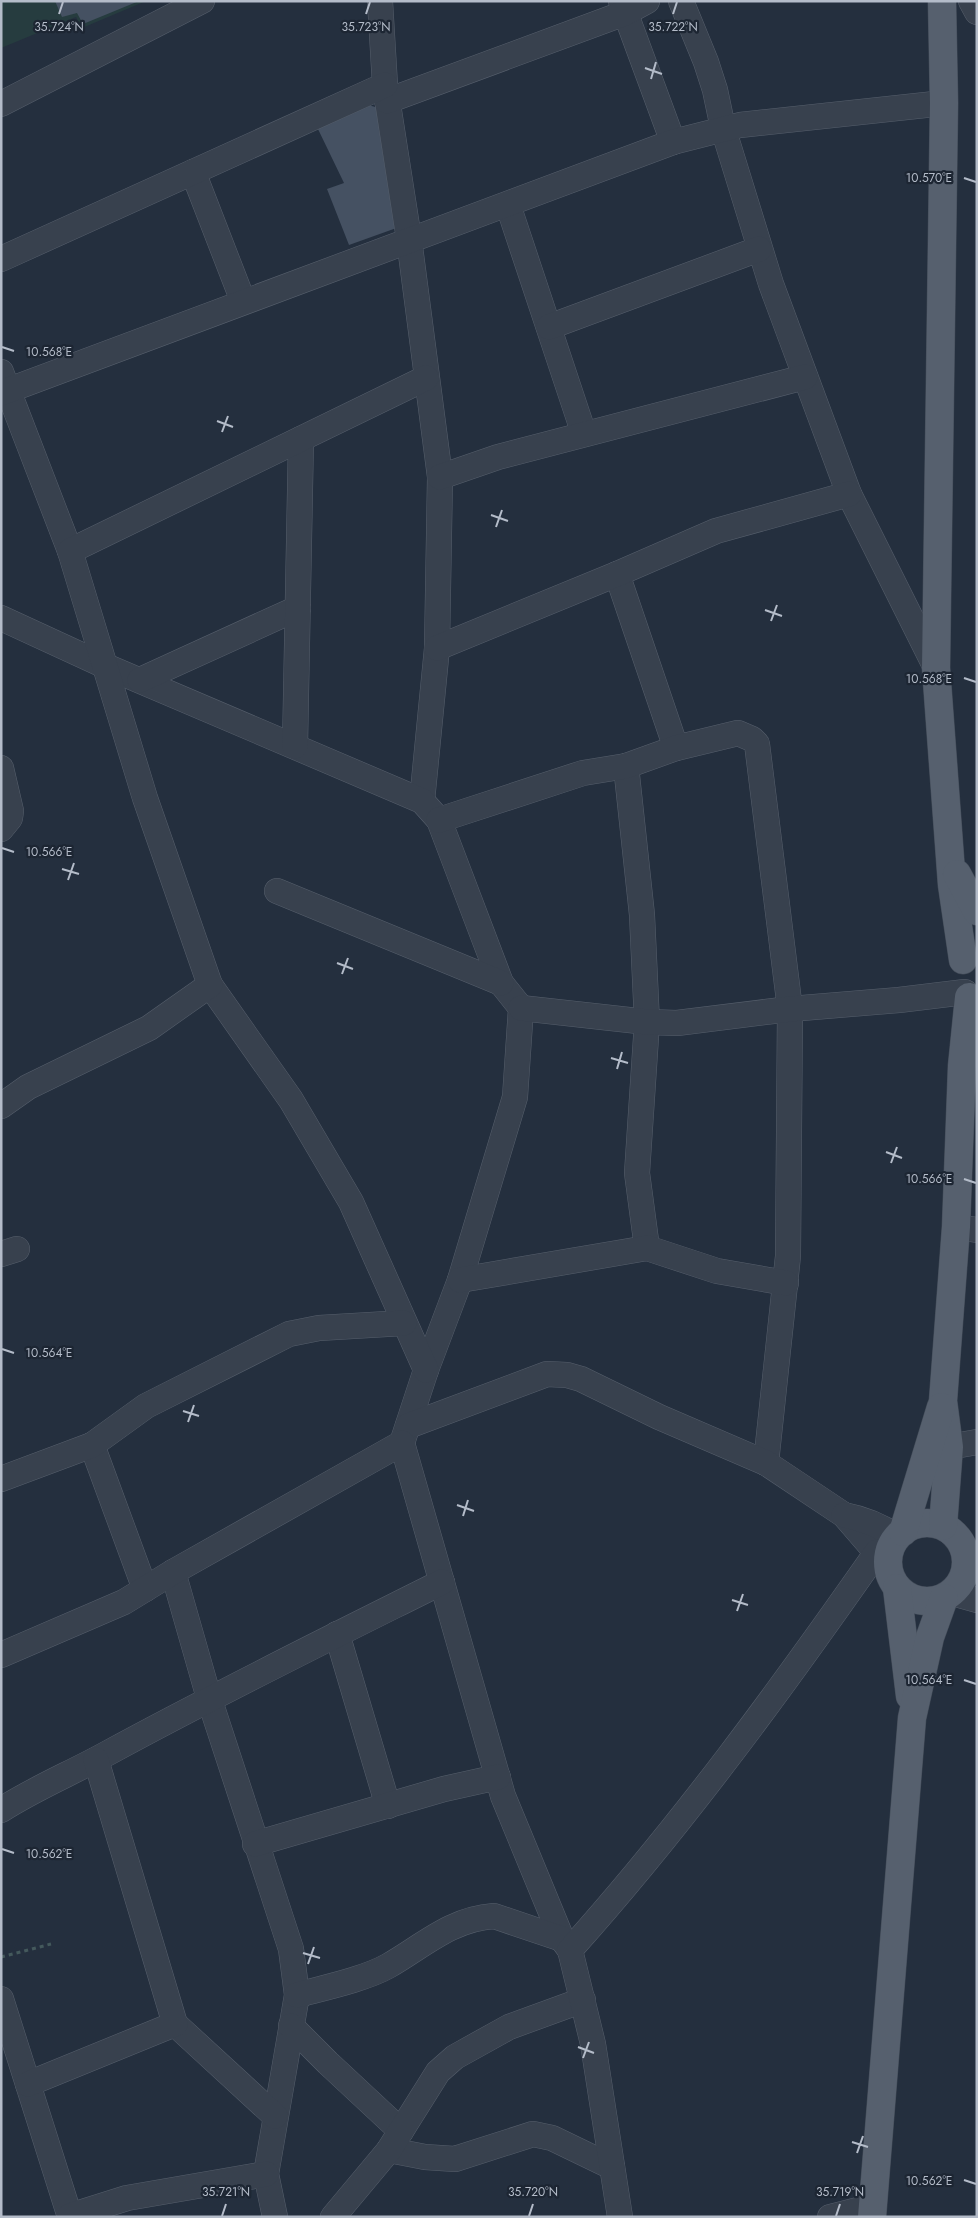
<svg xmlns="http://www.w3.org/2000/svg" width="978" height="2218" font-family="Jost,sans-serif">
  <style>
    .green { fill: #263c3f }
    .building { fill: #455162 }
    .lines { fill: none; stroke-linecap: round; stroke-linejoin: round }
    .minor-casing { stroke: #565f6c; stroke-width: 26 }
    .major-casing { stroke: #414a57; stroke-width: 29 }
    .path { stroke: #44595c; stroke-width: 3; stroke-dasharray: 4 4; stroke-linecap: butt }
    .minor { stroke: #38414e; stroke-width: 25 }
    .major { stroke: #56606e; stroke-width: 28 }
    .ticks { fill: none; stroke: #b4bcc9; stroke-width: 2 }
    .ticks-label { font-size: 12px; text-anchor: middle; fill: #b4bcc9; stroke: #1d2633; stroke-width: 4.5; stroke-linejoin: round; paint-order: stroke }
  </style>
  <rect width="100%" height="100%" fill="#242f3e"/>
  <polygon class="green" points="1,1 146,1 82,28 76,17 1,48"/>
  <g class="building">
    <polygon points="55,1 139,1 83,24 77,13 62,17"/>
    <polygon points="365,104 382,109 402,226 349,245 327,189 344,183 317,127"/>
  </g>
  <g class="lines">
    <defs>
      <g id="minor">
        <polyline points="380,1 385,85 409,239 440,477 437,648 422,801"/>
        <polyline points="621,1 673,142"/>
        <polyline points="681,1 706,62 715,90 723,128 771,284 849,494 936,668"/>
        <polyline points="971,1 977,12"/>
        <polyline points="387,101 625,13 647,1"/>
        <polyline points="1,104 202,1"/>
        <polyline points="193,172 243,301"/>
        <polyline points="508,205 584,434"/>
        <polyline points="1,259 385,85"/>
        <polyline points="549,327 759,249"/>
        <polyline points="1,372 70,551"/>
        <polyline points="1,393 673,142 740,125 944,103"/>
        <polyline points="440,477 498,457 805,377"/>
        <polyline points="617,574 676,748"/>
        <polyline points="1,618 103,665 422,801 439,820 501,983 521,1008 515,1097 460,1280 426,1370 402,1443"/>
        <polyline points="437,648 617,574 716,531 849,494"/>
        <polyline points="140,680 298,608"/>
        <polyline points="295,746 301,439"/>
        <polyline points="626,766 642,915 647,1022 637,1173 647,1248"/>
        <polyline points="1,768 11,811 10,818 1,829"/>
        <polyline points="439,820 583,773 626,766 676,748 738,733 752,739 757,744 790,1009 788,1256 766,1463"/>
        <polyline points="277,891 501,983"/>
        <polyline points="210,985 291,1100 351,1202 426,1370"/>
        <polyline points="521,1008 647,1022 677,1023 790,1009 899,1000 965,992"/>
        <polyline points="1,1106 28,1087 149,1028 210,985 145,798 70,551 426,378"/>
        <polyline points="956,1227 977,1230"/>
        <polyline points="1,1254 17,1249"/>
        <polyline points="460,1280 647,1248 717,1271 786,1283"/>
        <polyline points="408,1426 547,1374 567,1375 581,1379 659,1417 766,1463 844,1515 888,1566"/>
        <polyline points="92,1445 145,1589"/>
        <polyline points="949,1447 977,1442"/>
        <polyline points="1,1479 92,1445 146,1406 289,1334 319,1328 404,1323"/>
        <path d="M 844,1515 C 865,1519 880,1525 897,1537"/>
        <polyline points="966,1555 977,1565"/>
        <polyline points="173,1572 209,1698 291,1949 297,1995 266,2174 275,2217"/>
        <polyline points="952,1593 977,1600"/>
        <polyline points="337,1634 388,1806"/>
        <polyline points="1,1655 124,1602 173,1572 402,1443 503,1796 562,1939 570,1950"/>
        <path d="M 1,1810 C 35,1788 72,1773 108,1753 C 218,1693 330,1638 442,1582"/>
        <polyline points="255,1844 444,1789 498,1777"/>
        <path d="M 297,1995 C 323,1988 365,1979 388,1966 C 423,1946 451,1919 494,1916 L 562,1939"/>
        <polyline points="1,1999 70,2217"/>
        <polyline points="175,2024 275,2116"/>
        <polyline points="291,2026 328,2063 401,2131"/>
        <polyline points="28,2084 175,2024 96,1760"/>
        <polyline points="389,2150 425,2157 455,2159 533,2134 552,2138 612,2167"/>
        <polyline points="70,2216 127,2198 266,2174"/>
        <polyline points="333,2217 389,2150 438,2072 455,2057 509,2027 583,2000"/>
        <path d="M 620,2217 L 593,2044 L 570,1950 C 682,1825 781,1689 877,1552"/>
        <polyline points="830,2217 873,2206"/>
      </g>
      <g id="major">
        <polyline points="942,1 944,103 936,668 952,885 963,960"/>
        <polyline points="957,874 977,911"/>
        <circle cx="927" cy="1562" r="39"/>
        <polyline points="943,1526 949,1447 943,1401 956,1227 962,1066 969,997"/>
        <polyline points="903,1532 941,1407"/>
        <polyline points="897,1588 910,1696"/>
        <polyline points="872,2217 912,1718 930,1637 944,1598"/>
      </g>
    </defs>
    <use href="#minor" class="minor-casing"/>
    <use href="#major" class="major-casing"/>
    <polyline class="path" points="1,1957 51,1944"/>
    <use href="#minor" class="minor"/>
    <use href="#major" class="major"/>
  </g>
  <path class="ticks" d="M 59,14 L 63,2M 366,14 L 370,2M 673,14 L 677,2M 645,68 L 662,74M 651,79 L 656,62M 964,178 L 976,182M 2,347 L 14,351M 217,421 L 233,427M 222,432 L 228,416M 491,515 L 508,521M 496,527 L 502,510M 765,610 L 782,616M 771,621 L 777,605M 964,678 L 976,682M 2,848 L 14,852M 62,869 L 79,874M 68,880 L 74,863M 337,963 L 353,969M 342,974 L 348,958M 611,1058 L 628,1063M 617,1069 L 622,1052M 886,1152 L 902,1158M 891,1163 L 897,1147M 964,1179 L 976,1183M 2,1349 L 14,1353M 183,1411 L 199,1416M 188,1422 L 194,1405M 457,1505 L 474,1511M 463,1516 L 468,1500M 732,1600 L 748,1605M 737,1611 L 743,1594M 964,1680 L 976,1684M 2,1849 L 14,1853M 303,1953 L 320,1958M 308,1964 L 314,1947M 578,2047 L 594,2053M 583,2058 L 589,2042M 852,2142 L 868,2147M 857,2153 L 863,2136M 964,2180 L 976,2184M 222,2216 L 226,2204M 529,2216 L 533,2204M 836,2216 L 840,2204"/>
  <g class="ticks-label">
    <text x="59" y="31">35.724°N</text>
    <text x="366" y="31">35.723°N</text>
    <text x="673" y="31">35.722°N</text>
    <text x="929" y="182">10.570°E</text>
    <text x="49" y="356">10.568°E</text>
    <text x="929" y="683">10.568°E</text>
    <text x="49" y="856">10.566°E</text>
    <text x="929" y="1183">10.566°E</text>
    <text x="49" y="1357">10.564°E</text>
    <text x="929" y="1684">10.564°E</text>
    <text x="49" y="1858">10.562°E</text>
    <text x="929" y="2185">10.562°E</text>
    <text x="226" y="2196">35.721°N</text>
    <text x="533" y="2196">35.720°N</text>
    <text x="840" y="2196">35.719°N</text>
  </g>
  <rect width="978" height="2218" fill="none" stroke="#b4bcc9" stroke-width="5"/>
</svg>
